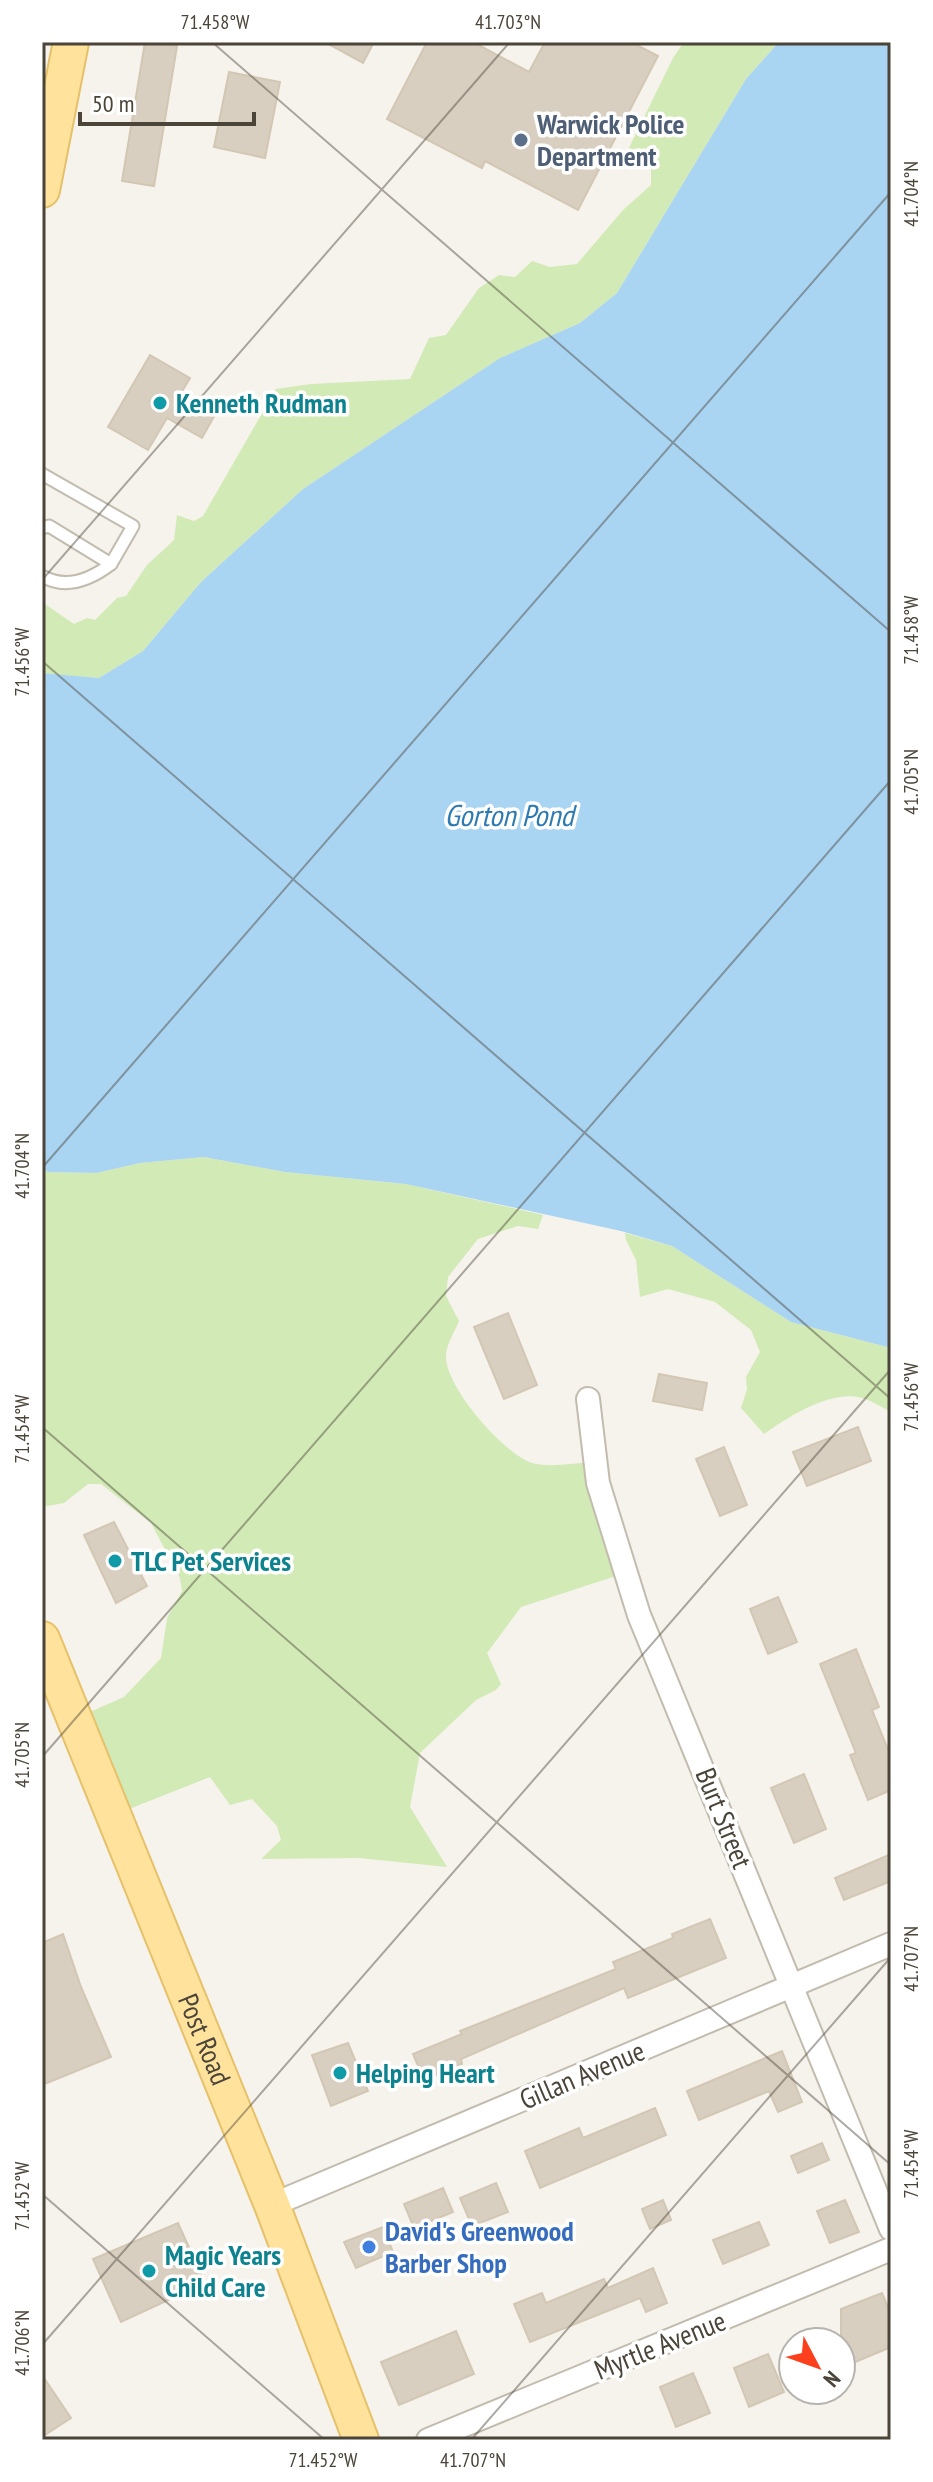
<svg xmlns="http://www.w3.org/2000/svg" width="933" height="2482" font-family="'PT Sans Narrow',sans-serif">
  <style>
    .green { fill: #d2eab5 }
    .water { fill: #a9d4f2 }
    .building { fill: #d8cfc1; stroke: #d3c7b4; stroke-width: 2 }
    .lines { fill: none; stroke-linecap: round; stroke-linejoin: round }
    .lane-casing { stroke: #c2bbae; stroke-width: 15 }
    .street-casing { stroke: #c2bbae; stroke-width: 26 }
    .primary-casing { stroke: #e6c16a; stroke-width: 38 }
    .lane { stroke: #fff; stroke-width: 11 }
    .street { stroke: #fff; stroke-width: 22 }
    .primary { stroke: #ffe39c; stroke-width: 34 }
    .ticks { fill: none; stroke: #4b4439; stroke-width: 2; stroke-opacity: 0.45 }
    .service-dot { fill: #5c6f8a; stroke: #fff; stroke-width: 3 }
    .culture-dot { fill: #0f9aa8; stroke: #fff; stroke-width: 3 }
    .shop-dot { fill: #3f7fe0; stroke: #fff; stroke-width: 3 }
    .labels { text-anchor: middle; stroke-width: 7; stroke-linejoin: round; paint-order: stroke }
    .service-label { font-size: 28px; font-weight: bold; fill: #4e5e75; stroke: #fff; text-anchor: start }
    .culture-label { font-size: 28px; font-weight: bold; fill: #0d838f; stroke: #fff; text-anchor: start }
    .street-label { font-size: 28px; fill: #4b4439; stroke: #fff }
    .shop-label { font-size: 28px; font-weight: bold; fill: #366cbe; stroke: #fff; text-anchor: start }
    .water-label { font-size: 30px; font-style: italic; fill: #2e7ab2; stroke: #fff }
    .neatline { fill: none; stroke: #4b4439; stroke-width: 3 }
    .ticks-label { font-size: 20px; text-anchor: middle; fill: #4b4439 }
  </style>
  <rect width="100%" height="100%" fill="#f6f3ec"/>
  <g class="green">
    <polygon points="684,42 779,42 746,79 617,293 580,323 500,358 303,489 201,582 143,651 99,678 43,674 42,602 74,624 87,618 95,620 117,598 126,596 147,565 174,540 177,515 194,521 203,516 276,389 311,384 410,379 429,338 446,335 479,288 499,275 515,277 532,261 550,267 577,264 623,210 651,185 651,166 626,154 673,58"/>
    <path d="M 204,1157 L 285,1172 L 406,1184 L 543,1215 L 538,1229 L 518,1226 L 478,1239 L 448,1277 L 446,1296 L 459,1321 C 455,1331 446,1345 446,1356 C 445,1387 504,1454 532,1463 C 550,1468 575,1463 594,1462 L 622,1574 L 521,1607 L 487,1653 L 501,1684 L 496,1690 L 476,1700 L 420,1753 L 410,1807 L 447,1867 L 359,1858 L 261,1859 L 281,1840 L 277,1826 L 252,1799 L 230,1805 L 210,1777 L 119,1813 L 76,1718 L 124,1697 L 161,1658 L 167,1618 L 182,1591 L 180,1578 L 151,1523 L 101,1484 L 88,1484 L 64,1503 L 42,1507 L 42,1168 L 48,1172 L 96,1173 L 140,1163 Z"/>
    <path d="M 625,1233 L 672,1246 L 791,1322 L 891,1348 L 891,1412 C 882,1407 872,1401 862,1398 C 832,1389 788,1417 764,1434 L 741,1408 L 747,1389 L 746,1377 L 760,1352 L 751,1330 L 715,1302 L 668,1289 L 640,1297 L 636,1260 L 626,1240 Z"/>
  </g>
  <polygon class="water" points="779,42 891,42 891,1348 791,1322 672,1246 621,1231 406,1184 285,1172 204,1157 140,1163 96,1173 48,1172 42,1168 42,673 99,678 143,651 201,582 303,489 500,358 580,323 617,293 746,79"/>
  <g class="building">
    <polygon points="145,42 177,46 154,186 122,181"/>
    <polygon points="325,42 374,42 363,63"/>
    <polygon points="427,42 473,42 529,72 545,42 631,42 658,56 578,210 485,161 482,168 387,119"/>
    <polygon points="229,72 280,82 265,158 214,147"/>
    <polygon points="150,355 190,378 181,393 216,413 202,438 167,418 148,450 108,427"/>
    <polygon points="508,1313 537,1385 504,1399 474,1327"/>
    <polygon points="659,1374 707,1383 702,1410 653,1401"/>
    <polygon points="858,1427 871,1461 807,1486 793,1452"/>
    <polygon points="724,1447 747,1505 720,1516 696,1459"/>
    <polygon points="114,1522 147,1586 116,1603 84,1535"/>
    <polygon points="778,1597 797,1642 768,1654 750,1609"/>
    <polygon points="856,1649 879,1707 872,1710 891,1757 891,1790 868,1800 850,1755 856,1753 820,1664"/>
    <polygon points="804,1774 826,1829 794,1843 771,1788"/>
    <polygon points="891,1854 891,1881 844,1900 835,1878"/>
    <polygon points="710,1919 726,1958 628,1998 624,1988 461,2059 462,2064 424,2080 413,2054 462,2034 460,2031 616,1969 613,1962 673,1938 672,1934"/>
    <polygon points="63,1934 81,1987 111,2057 42,2085 42,1943"/>
    <polygon points="348,2043 368,2091 331,2106 312,2055"/>
    <polygon points="782,2051 802,2102 778,2112 769,2091 699,2120 687,2091"/>
    <polygon points="655,2108 666,2135 540,2188 525,2151 579,2128 583,2138"/>
    <polygon points="822,2143 829,2160 798,2173 791,2156"/>
    <polygon points="496,2183 508,2212 472,2226 460,2198"/>
    <polygon points="443,2188 453,2212 414,2228 404,2204"/>
    <polygon points="663,2200 671,2220 650,2229 642,2209"/>
    <polygon points="845,2200 859,2232 830,2243 817,2211"/>
    <polygon points="759,2222 769,2245 723,2264 713,2240"/>
    <polygon points="178,2223 205,2283 121,2322 93,2259"/>
    <polygon points="383,2227 393,2252 356,2268 344,2242"/>
    <polygon points="653,2268 667,2303 646,2312 640,2298 530,2342 514,2304 542,2293 546,2303 604,2279 608,2288"/>
    <polygon points="882,2293 891,2315 891,2347 841,2368 841,2309"/>
    <polygon points="456,2331 474,2374 399,2405 381,2362"/>
    <polygon points="768,2354 784,2392 749,2407 734,2368"/>
    <polygon points="693,2373 710,2413 676,2427 660,2387"/>
    <polygon points="42,2375 71,2418 42,2437"/>
  </g>
  <g class="lines">
    <defs>
      <g id="lane">
        <polyline points="42,474 133,526 111,564 49,526 42,528"/>
        <path d="M 42,576 C 66,590 90,580 111,564"/>
      </g>
      <g id="street">
        <polyline points="588,1399 598,1483 639,1615 891,2229"/>
        <polyline points="272,2205 891,1944"/>
        <polyline points="428,2440 891,2249"/>
      </g>
      <g id="primary">
        <polyline points="42,190 71,42"/>
        <path id="s1" d="M 42,1639 L 272,2205 L 361,2440"/>
      </g>
    </defs>
    <use href="#lane" class="lane-casing"/>
    <use href="#street" class="street-casing"/>
    <use href="#primary" class="primary-casing"/>
    <use href="#lane" class="lane"/>
    <use href="#street" class="street"/>
    <use href="#primary" class="primary"/>
  </g>
  <path class="ticks" d="M 212,42 L 891,632M 42,580 L 510,42M 42,661 L 891,1399M 42,1168 L 891,192M 42,1427 L 891,2165M 42,1757 L 891,780M 42,2194 L 325,2440M 42,2345 L 891,1369M 471,2440 L 891,1957"/>
  <circle class="service-dot" cx="521" cy="140" r="8"/>
  <g class="culture-dot">
    <circle cx="160" cy="403" r="8"/>
    <circle cx="115" cy="1561" r="8"/>
    <circle cx="340" cy="2073" r="8"/>
    <circle cx="149" cy="2271" r="8"/>
  </g>
  <circle class="shop-dot" cx="369" cy="2247" r="8"/>
  <g class="labels">
    <g class="service-label">
      <text x="537" y="134">Warwick Police<tspan x="537" dy="32">Department</tspan></text>
    </g>
    <g class="culture-label">
      <text x="176" y="413">Kenneth Rudman</text>
      <text x="131" y="1571">TLC Pet Services</text>
      <text x="356" y="2083">Helping Heart</text>
      <text x="165" y="2265">Magic Years<tspan x="165" dy="32">Child Care</tspan></text>
    </g>
    <g class="street-label">
      <text transform="translate(724 1818) rotate(68)" y="10">Burt Street</text>
      <text dy="10" stroke="none"><textPath href="#s1" startOffset="432">Post Road</textPath></text>
      <text transform="translate(582 2075) rotate(-23)" y="10">Gillan Avenue</text>
      <text transform="translate(660 2345) rotate(-22)" y="10">Myrtle Avenue</text>
    </g>
    <g class="shop-label">
      <text x="385" y="2241">David's Greenwood<tspan x="385" dy="32">Barber Shop</tspan></text>
    </g>
    <g class="water-label">
      <text x="509" y="826">Gorton Pond</text>
    </g>
  </g>
  <rect width="933" height="2482" fill="none" stroke="#ffffff" stroke-width="88"/>
  <g transform="translate(817 2366) rotate(131)"><circle r="38" fill="#ffffff" stroke="#b7b4b0" stroke-width="2"/>
  <path d="M0-6L14 30L0 20L-14 30Z" fill="#fc3f1d"/>
  <text y="-12" font-size="22" font-weight="bold" text-anchor="middle" fill="#4b4439">N</text>
  </g>
  <path d="M80 112v12h174v-12" fill="none" stroke="#4b4439" stroke-width="4"/>
  <text x="92" y="112" font-size="24" fill="#4b4439" stroke="#ffffff" stroke-width="6" paint-order="stroke">50 m</text>
  <rect x="44" y="44" width="845" height="2394" class="neatline"/>
  <g class="ticks-label">
    <text x="215" y="29">71.458°W</text>
    <text x="508" y="29">41.703°N</text>
    <text transform="translate(911 194) rotate(-90)" y="7">41.704°N</text>
    <text transform="translate(911 630) rotate(-90)" y="7">71.458°W</text>
    <text transform="translate(22 662) rotate(-90)" y="7">71.456°W</text>
    <text transform="translate(911 782) rotate(-90)" y="7">41.705°N</text>
    <text transform="translate(22 1166) rotate(-90)" y="7">41.704°N</text>
    <text transform="translate(911 1397) rotate(-90)" y="7">71.456°W</text>
    <text transform="translate(22 1429) rotate(-90)" y="7">71.454°W</text>
    <text transform="translate(22 1755) rotate(-90)" y="7">41.705°N</text>
    <text transform="translate(911 1959) rotate(-90)" y="7">41.707°N</text>
    <text transform="translate(911 2164) rotate(-90)" y="7">71.454°W</text>
    <text transform="translate(22 2196) rotate(-90)" y="7">71.452°W</text>
    <text transform="translate(22 2343) rotate(-90)" y="7">41.706°N</text>
    <text x="323" y="2467">71.452°W</text>
    <text x="473" y="2467">41.707°N</text>
  </g>
</svg>
